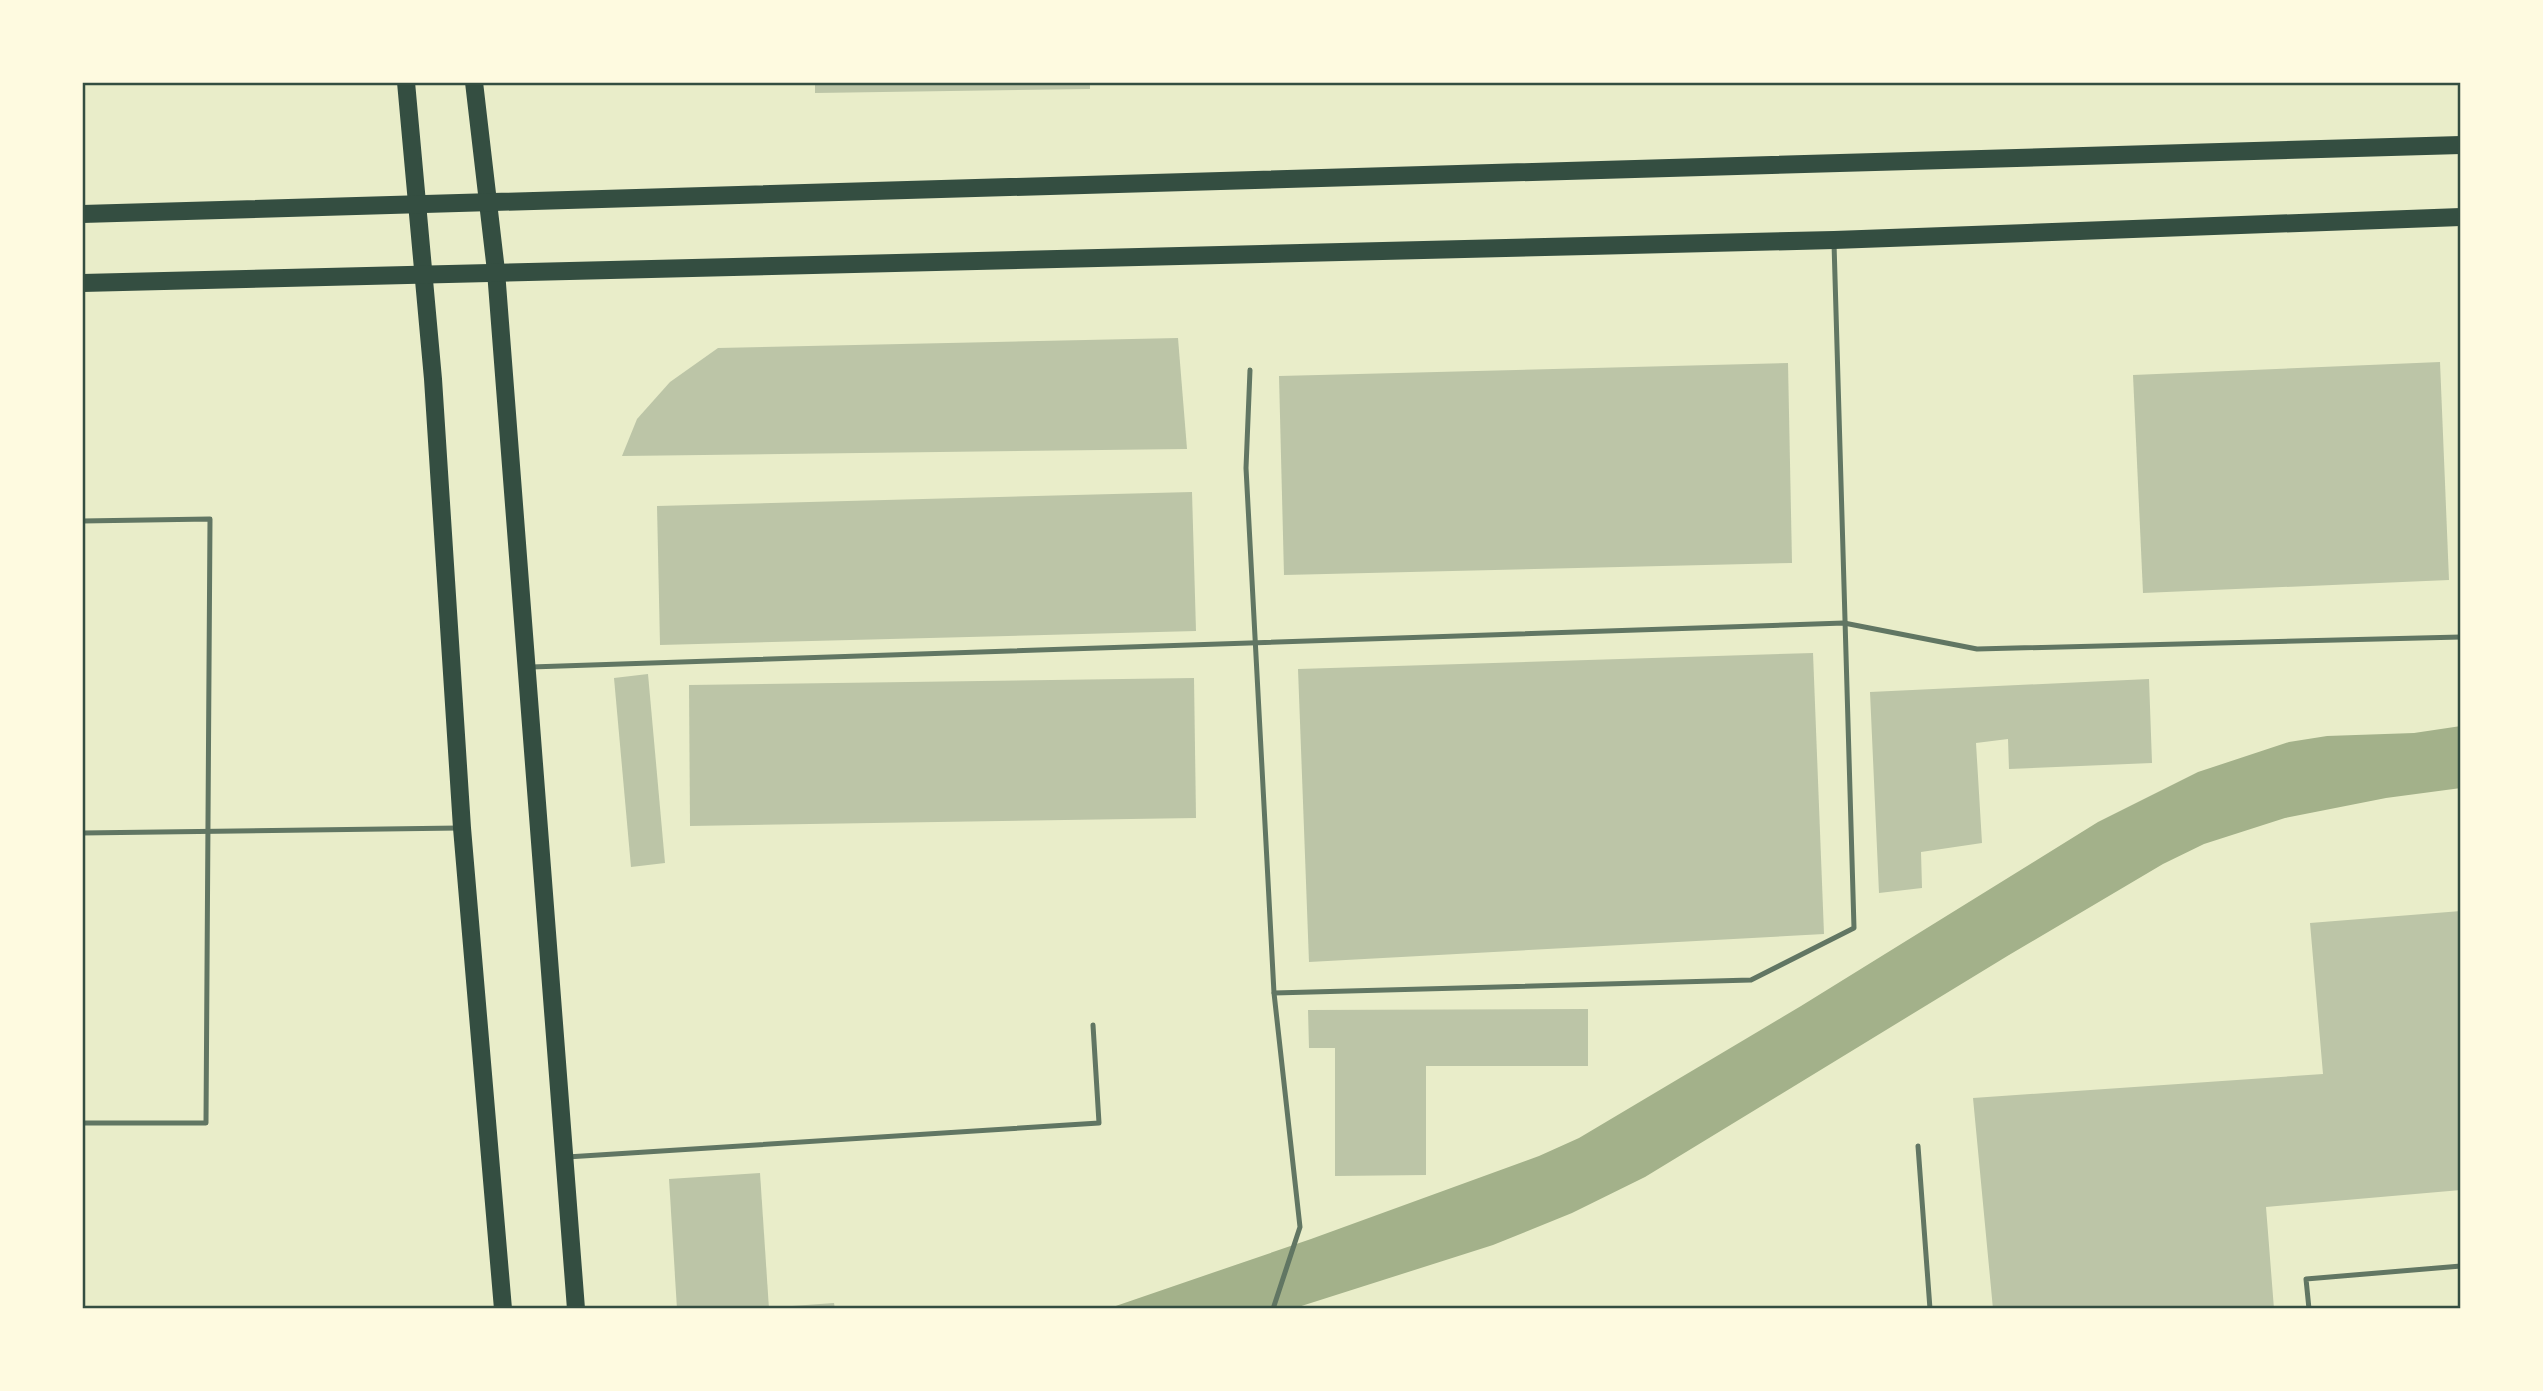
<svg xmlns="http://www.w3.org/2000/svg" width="2543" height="1391" font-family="Barlow,sans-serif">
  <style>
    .water { fill: #a3b18a }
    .building { fill: #bcc5a7 }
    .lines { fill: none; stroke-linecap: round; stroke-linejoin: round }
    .service { stroke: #617663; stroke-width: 5 }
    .primary { stroke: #344e41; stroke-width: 18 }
    .neatline { fill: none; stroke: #344e41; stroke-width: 2.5 }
  </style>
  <rect width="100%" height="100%" fill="#e9edc9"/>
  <polygon class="water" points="2461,726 2461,788 2386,798 2285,818 2204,844 2163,864 2009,955 1645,1177 1572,1213 1493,1245 1292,1309 1107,1309 1311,1239 1539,1156 1579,1138 1801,1006 2098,822 2198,772 2289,742 2327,736 2414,733"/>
  <g class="building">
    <polygon points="815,82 1090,82 1090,89 815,93"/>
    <polygon points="1178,338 1187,449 622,456 637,419 670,382 718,348"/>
    <polygon points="2440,362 2449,580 2143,593 2133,375"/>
    <polygon points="1788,363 1792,563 1284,575 1279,376"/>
    <polygon points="1192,492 1196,631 660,645 657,506"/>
    <polygon points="1813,653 1824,934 1309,962 1298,669"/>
    <polygon points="648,674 665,863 631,867 614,678"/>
    <polygon points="1194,678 1196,818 690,826 689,685"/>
    <polygon points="2149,679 2152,763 2009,769 2008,739 1976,743 1982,843 1921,852 1922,888 1879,893 1870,692"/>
    <polygon points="2461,911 2461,1190 2266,1207 2274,1309 1993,1309 1973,1098 2323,1074 2310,923"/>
    <polygon points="1588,1009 1588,1066 1426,1066 1426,1175 1335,1176 1335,1048 1309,1048 1308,1010"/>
    <polygon points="760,1173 769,1309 677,1309 669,1179"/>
    <polygon points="834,1303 835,1309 778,1309 778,1307"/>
  </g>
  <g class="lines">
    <g class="service">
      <polyline points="1250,370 1246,468 1274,993 1300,1227 1273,1309"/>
      <polyline points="82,521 210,519 206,1123 82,1123"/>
      <polyline points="531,667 1844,623 1977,649 2461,637"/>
      <polyline points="82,833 459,828"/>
      <polyline points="1274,993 1751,980 1854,928 1834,243"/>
      <polyline points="1918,1146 1930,1309"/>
      <polyline points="567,1157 1099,1123 1093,1025"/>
      <polyline points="2309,1309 2306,1279 2461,1266"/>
    </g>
    <g class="primary">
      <polyline points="406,82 433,379 462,828 503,1309"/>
      <polyline points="474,82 496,271 576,1309"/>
      <polyline points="82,214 2461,145"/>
      <polyline points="82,283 1834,240 2461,217"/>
    </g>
  </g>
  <rect width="2543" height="1391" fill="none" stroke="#fefae0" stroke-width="168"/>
  <rect x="84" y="84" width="2375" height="1223" class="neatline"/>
</svg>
